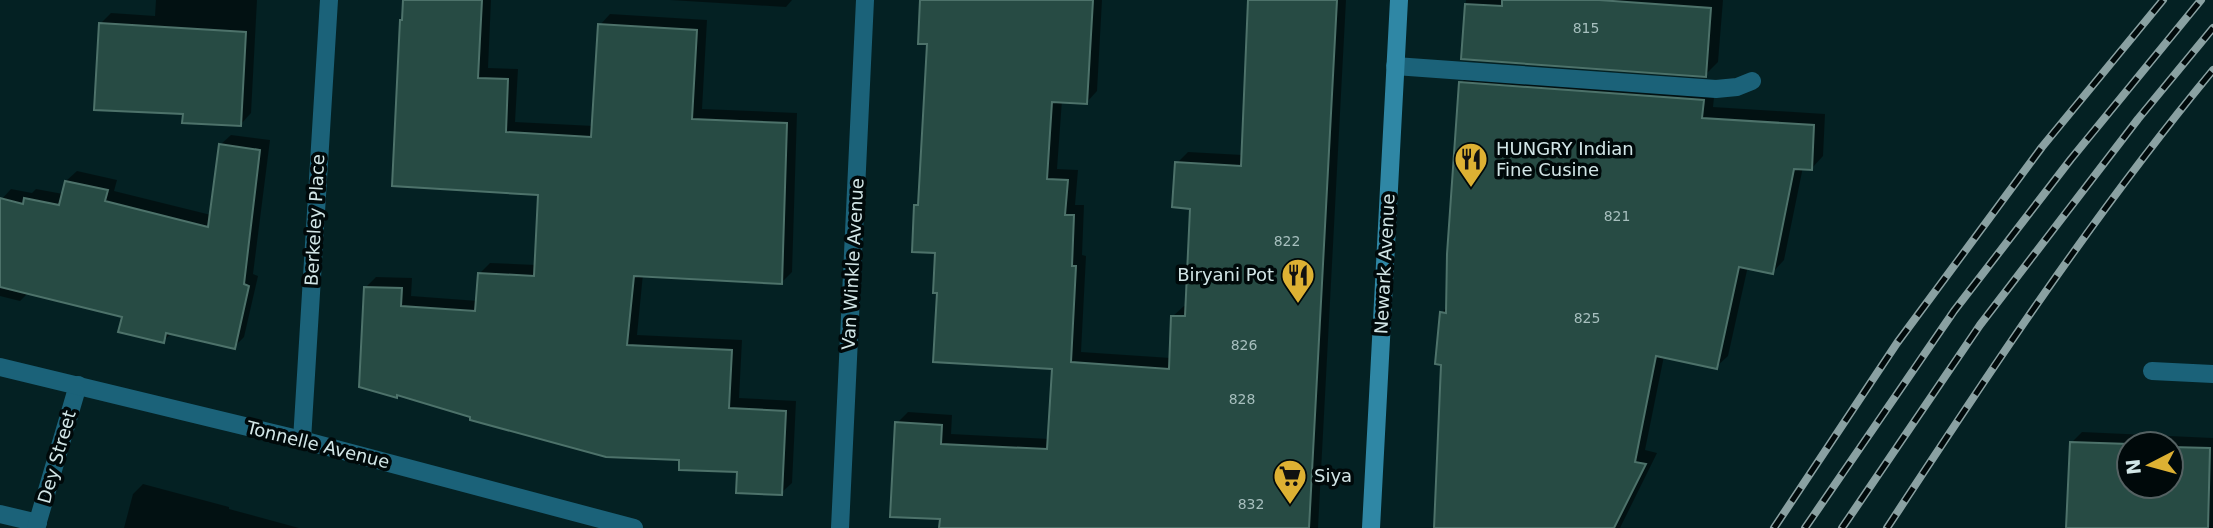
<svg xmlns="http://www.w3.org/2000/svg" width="2213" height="528" font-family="'DejaVu Sans',sans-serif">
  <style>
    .shadow { fill: #0007; fill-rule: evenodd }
    .building { fill: #274b44; stroke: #4d726a; stroke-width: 2 }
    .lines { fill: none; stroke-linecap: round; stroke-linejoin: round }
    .service { stroke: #1b6279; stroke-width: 18 }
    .minor { stroke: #1b6279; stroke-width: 18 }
    .tertiary { stroke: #1b6279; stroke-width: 18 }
    .secondary { stroke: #2f87a5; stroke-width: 18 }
    .rail-casing { stroke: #8aa1a2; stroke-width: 8 }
    .rail { stroke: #00090a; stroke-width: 5; stroke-dasharray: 16; stroke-linecap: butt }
    .labels { text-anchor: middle; stroke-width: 7; stroke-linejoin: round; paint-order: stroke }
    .number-label { font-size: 14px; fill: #a7bfbe }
    .poi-label { font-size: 18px; fill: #d2e6e7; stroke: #00090a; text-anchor: start }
    .street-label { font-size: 18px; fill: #d2e6e7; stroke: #00090a }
  </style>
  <rect width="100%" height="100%" fill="#042123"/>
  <g class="shadow">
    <polygon points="156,0 257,0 251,113 241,124 185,112 101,23 111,13 155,16"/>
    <polygon points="405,0 491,0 488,68 518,69 515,122 594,126 600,25 610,14 707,20 702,109 797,113 792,272 782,282 643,274 637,335 742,340 739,398 796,401 792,483 781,493 739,471 681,459 366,287 376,277 412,278 411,296 478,301 479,274 490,263 536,265 540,193 404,18"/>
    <polygon points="670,0 792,0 786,7"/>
    <polygon points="921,0 1102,0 1097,91 1087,102 1062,100 1057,169 1078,170 1075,205 1084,205 1082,255 1086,256 1081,352 1171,358 1173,316 1184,306 1188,306 1192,207 1177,163 1188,152 1243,155 1249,0 1346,0 1318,528 941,528 941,518 897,423 908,412 952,415 951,434 1050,439 1053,367 939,292 937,252 916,205 920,202 929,43"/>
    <polygon points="1466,0 1723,0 1718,62 1705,75 1463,58"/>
    <polygon points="1473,71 1715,88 1713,107 1825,114 1823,156 1812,168 1803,167 1784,260 1773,272 1748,266 1728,356 1716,367 1664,356 1645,450 1657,453 1620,528 1435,528 1442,364 1441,313 1448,306 1461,83"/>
    <polygon points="231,135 270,140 253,274 258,276 244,337 234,347 172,333 163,341 124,315 29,292 20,301 0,296 0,201 11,189 32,193 36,189 63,194 66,181 77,171 117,180 114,191 211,215 220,145"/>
    <path d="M 2082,432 L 2213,438 L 2213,528 L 2068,528 L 2071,443 ZM 2129,444 L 2171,444 L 2171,486 L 2129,486 Z"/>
    <polygon points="143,484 229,507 229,509 299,528 124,528 133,494"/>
  </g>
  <g class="building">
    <polygon points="403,0 482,0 478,78 508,79 506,132 591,137 598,24 697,30 692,119 787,123 782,284 634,276 627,345 732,350 729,408 786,411 782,495 736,493 737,472 679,470 679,460 606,457 470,420 470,417 397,395 397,398 359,387 364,287 402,288 401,306 475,311 478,273 534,276 538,195 392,186 400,20 402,20"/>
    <polygon points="920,0 1093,0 1087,104 1052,102 1047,179 1068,180 1065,215 1074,215 1072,266 1076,266 1071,362 1169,369 1171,316 1185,316 1190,209 1172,207 1175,162 1241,166 1248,0 1337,0 1309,528 939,528 940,519 890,517 895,422 942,425 941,444 1047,449 1052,369 933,362 937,293 933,293 935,253 912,252 914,205 918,205 927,44 918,44"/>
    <polygon points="1502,0 1599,0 1711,8 1706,77 1461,59 1465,4 1502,6"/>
    <polygon points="99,23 246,32 241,126 182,123 183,114 94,110"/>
    <polygon points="1459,82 1704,100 1702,118 1814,125 1812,170 1794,169 1773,274 1739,267 1717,369 1656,356 1635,462 1646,464 1614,528 1434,528 1441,365 1435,364 1440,312 1446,313 1447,254"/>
    <polygon points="219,144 260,150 244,284 249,286 235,349 166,333 164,343 118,332 122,317 0,287 0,198 23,204 24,198 59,205 65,181 108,190 105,201 208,227"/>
    <polygon points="2070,442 2129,444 2129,486 2171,486 2171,447 2210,448 2208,528 2066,528"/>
  </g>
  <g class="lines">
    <g class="service">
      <polyline points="1395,66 1716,89 1737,87 1752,81"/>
      <polyline points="0,514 38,523"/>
    </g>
    <g class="minor">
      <polyline points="2152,371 2213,374"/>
      <polyline points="302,440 329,0"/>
      <polyline points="36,528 78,385"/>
      <polyline points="840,528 865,0"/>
    </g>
    <polyline class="tertiary" points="0,367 302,440 634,528"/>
    <polyline class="secondary" points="1371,528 1399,0"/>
    <defs>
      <g id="rail">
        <polyline points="1774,528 1897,343 2042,147 2163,0"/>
        <polyline points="1805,528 1954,311 2071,159 2201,0"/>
        <polyline points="1842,528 1980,325 2138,119 2213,28"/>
        <path d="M 1887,528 C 1990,371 2093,215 2213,70"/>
      </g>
    </defs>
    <use href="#rail" class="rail-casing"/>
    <use href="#rail" class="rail"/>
  </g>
  <defs>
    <symbol id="restaurant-pin" viewBox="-11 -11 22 30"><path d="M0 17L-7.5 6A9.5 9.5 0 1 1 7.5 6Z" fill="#ddb133" stroke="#00090a"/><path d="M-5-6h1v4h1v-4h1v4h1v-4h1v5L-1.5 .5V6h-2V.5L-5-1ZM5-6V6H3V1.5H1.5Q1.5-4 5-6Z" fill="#111"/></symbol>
    <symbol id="supermarket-pin" viewBox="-11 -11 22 30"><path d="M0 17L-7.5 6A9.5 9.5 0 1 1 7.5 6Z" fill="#ddb133" stroke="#00090a"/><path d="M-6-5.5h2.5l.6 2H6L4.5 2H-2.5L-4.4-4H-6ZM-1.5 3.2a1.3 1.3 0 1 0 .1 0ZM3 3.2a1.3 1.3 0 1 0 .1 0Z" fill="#111"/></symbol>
  </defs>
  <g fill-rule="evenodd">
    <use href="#restaurant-pin" x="1452" y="140" width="38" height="52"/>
    <use href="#restaurant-pin" x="1279" y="256" width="38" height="52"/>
    <use href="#supermarket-pin" x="1271" y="457" width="38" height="52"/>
  </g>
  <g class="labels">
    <g class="number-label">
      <text x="1586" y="33">815</text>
      <text x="1617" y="221">821</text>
      <text x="1287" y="246">822</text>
      <text x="1587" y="323">825</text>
      <text x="1244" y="350">826</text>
      <text x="1242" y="404">828</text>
      <text x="1251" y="509">832</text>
    </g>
    <g class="poi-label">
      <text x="1496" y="155">HUNGRY Indian<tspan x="1496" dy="21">Fine Cusine</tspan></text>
      <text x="1274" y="281" text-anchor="end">Biryani Pot</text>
      <text x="1314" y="482">Siya</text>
    </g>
    <g class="street-label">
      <text transform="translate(315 220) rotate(-87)" y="6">Berkeley Place</text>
      <text transform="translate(853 264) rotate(-87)" y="6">Van Winkle Avenue</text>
      <text transform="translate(1385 264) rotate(-87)" y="6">Newark Avenue</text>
      <text transform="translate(318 445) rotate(14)" y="6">Tonnelle Avenue</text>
      <text transform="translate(57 457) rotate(-74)" y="6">Dey Street</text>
    </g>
  </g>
  <g transform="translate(2150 465) rotate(264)"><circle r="33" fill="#00090a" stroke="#546162" stroke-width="2"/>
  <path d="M0-5L12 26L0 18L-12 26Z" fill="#ddb133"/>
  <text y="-10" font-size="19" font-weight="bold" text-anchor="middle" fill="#d2e6e7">N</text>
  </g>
</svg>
